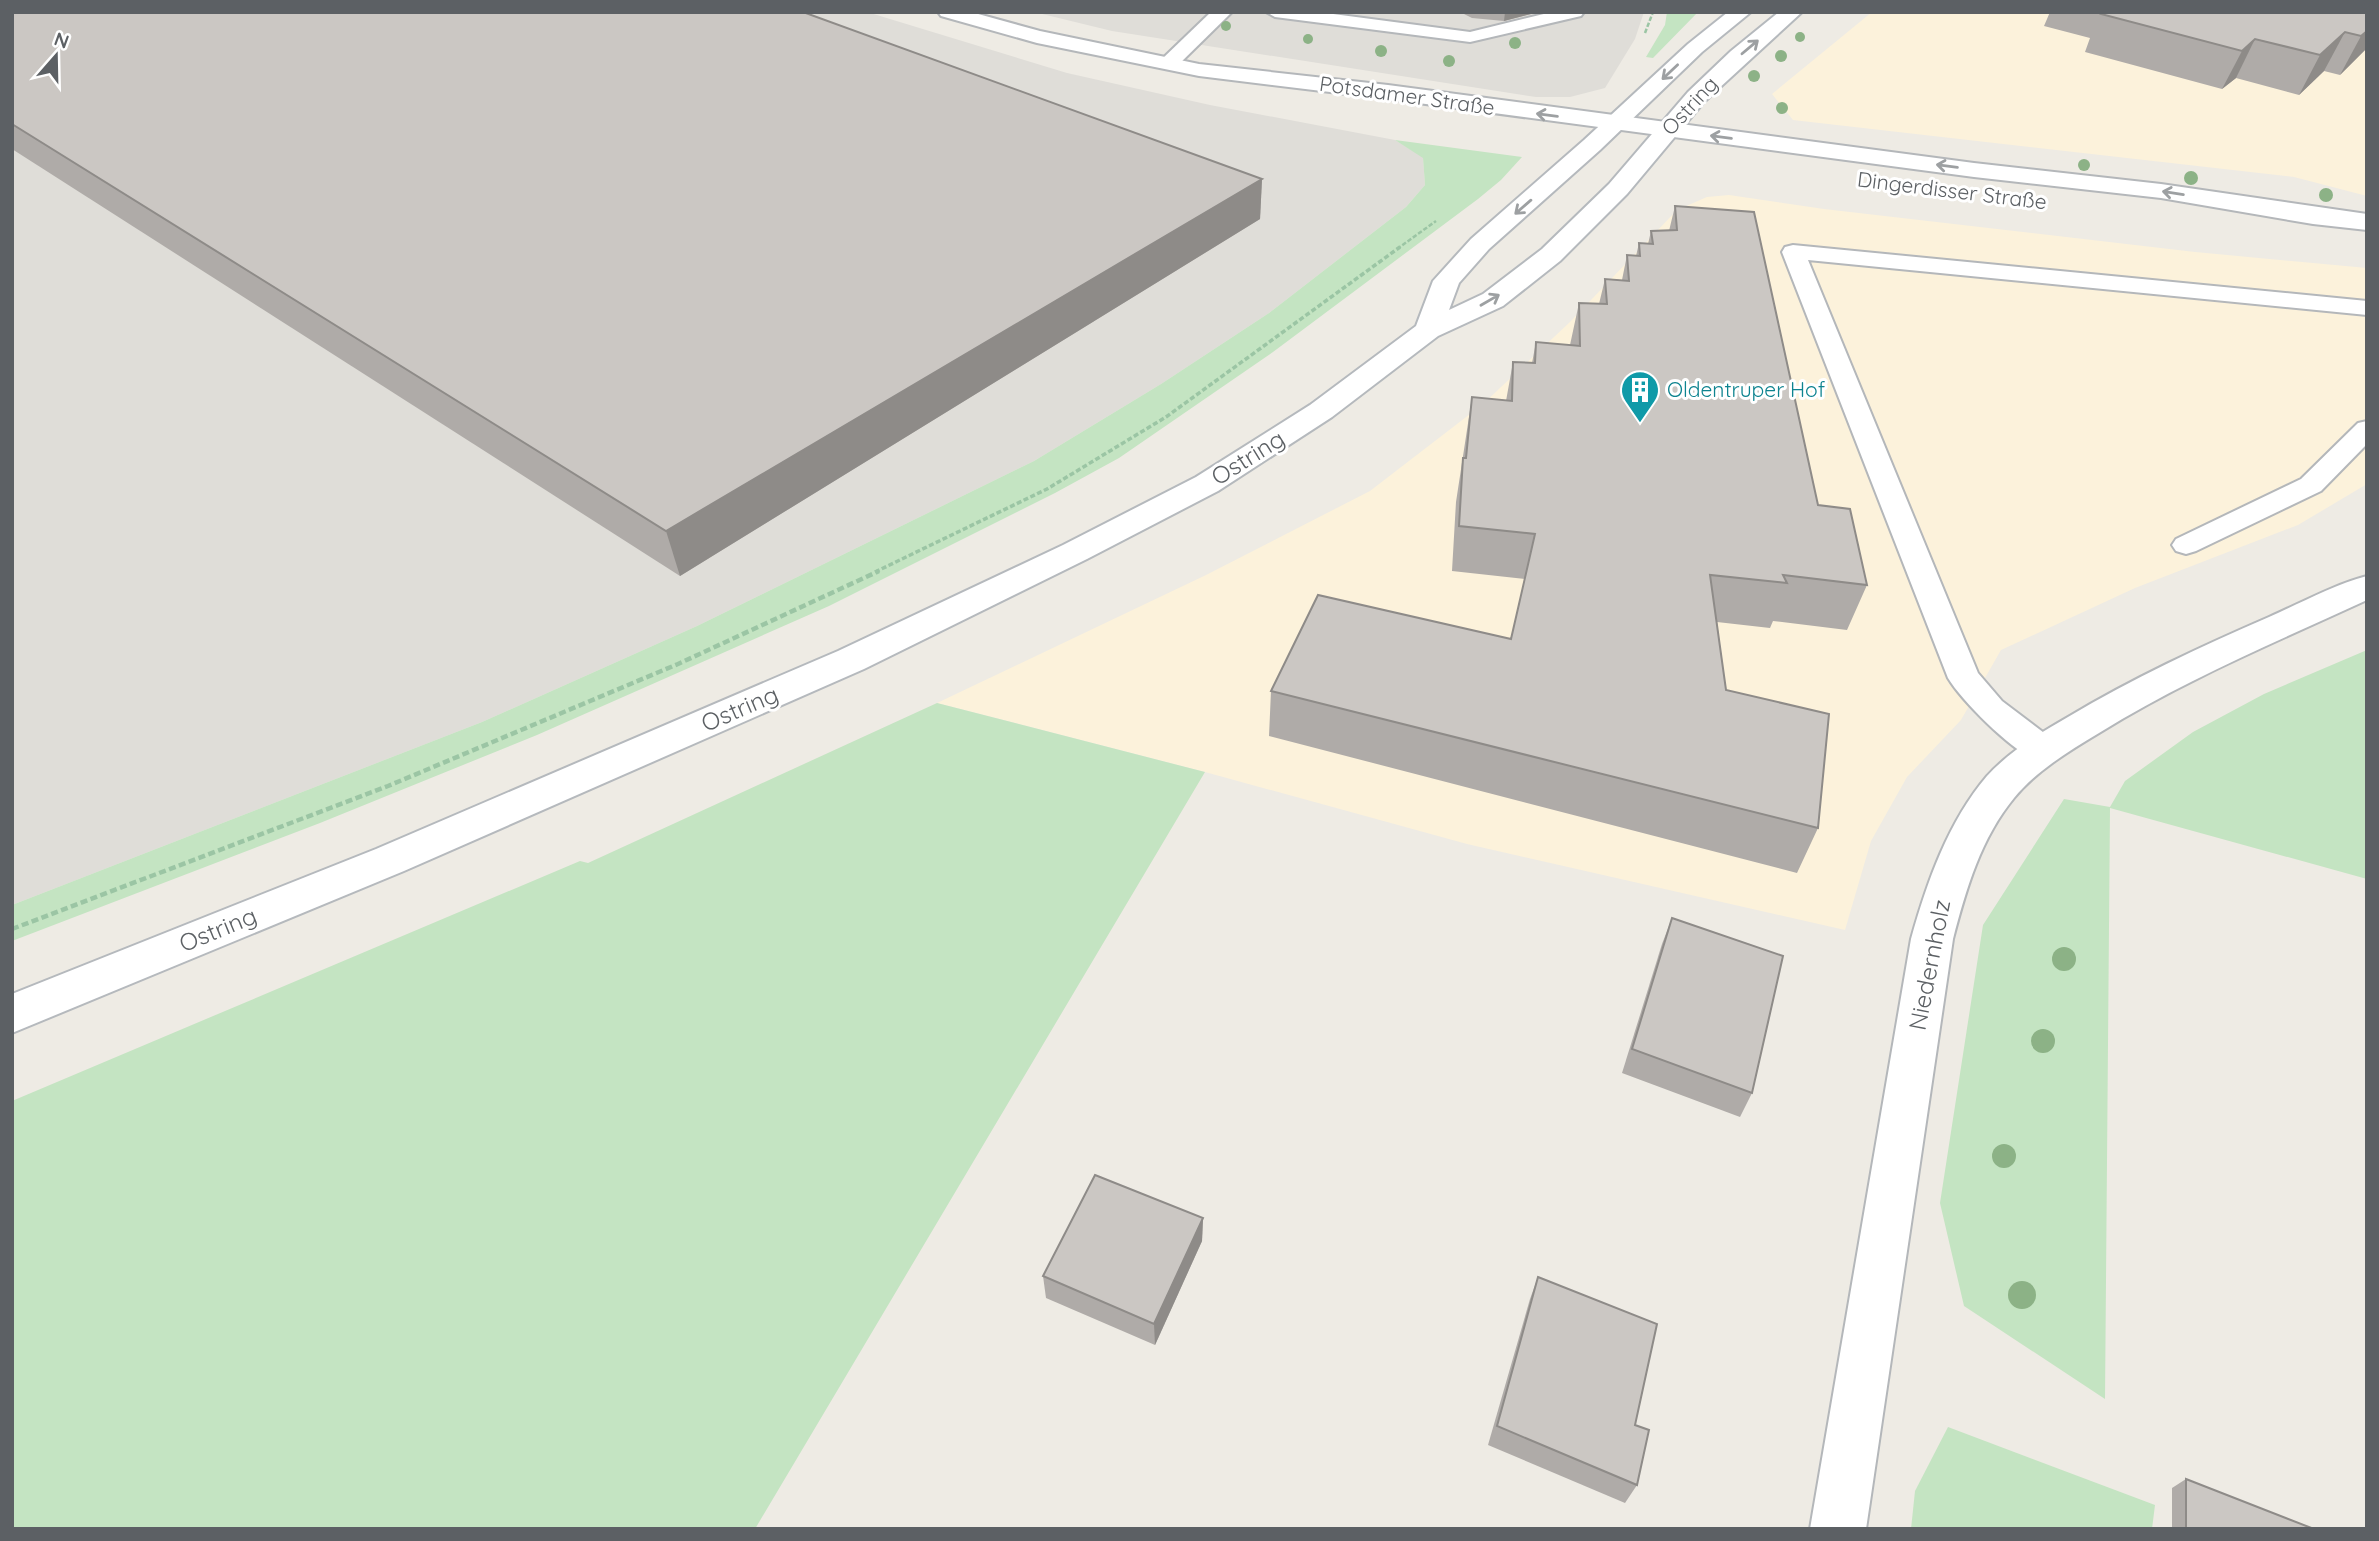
<svg xmlns="http://www.w3.org/2000/svg" width="2379" height="1541" font-family="Quicksand,sans-serif">
  <style>
    .commercial { fill: #fcf2db }
    .industrial { fill: #dfddd8 }
    .green { fill: #c4e4c2 }
    .lines { fill: none; stroke-linecap: round; stroke-linejoin: round }
    .service-casing { stroke: #b4b7ba; stroke-width: 4 }
    .minor-casing { stroke: #b4b7ba; stroke-width: 4 }
    .secondary-casing { stroke: #b5b9bd; stroke-width: 4 }
    .path-far2 { stroke: #9bc5a4; stroke-width: 2.5; stroke-dasharray: 4.5 2; stroke-linecap: butt }
    .path-far1 { stroke: #9bc5a4; stroke-width: 3.5; stroke-dasharray: 5 2.5; stroke-linecap: butt }
    .path { stroke: #9bc5a4; stroke-width: 4.5; stroke-dasharray: 7 3.5; stroke-linecap: butt }
    .service { fill: #fff; fill-rule: evenodd }
    .minor { fill: #fff; fill-rule: evenodd }
    .secondary { fill: #fff; fill-rule: evenodd }
    .tree { fill: #8cb286 }
    .wall { fill: #afaba8 }
    .shaded-wall { fill: #8e8b88 }
    .building { fill: #cbc7c3; stroke: #8e8b88; stroke-width: 2 }
    .oneway { stroke: #9da0a2 }
    .labels { text-anchor: middle; stroke-width: 6; stroke-linejoin: round; paint-order: stroke }
    .far-street-label { font-size: 21px; fill: #5c6064; stroke: #fff }
    .far-culture-label { font-size: 21px; fill: #0d838f; stroke: #fff; text-anchor: start }
    .street-label { font-size: 24px; fill: #5c6064; stroke: #fff }
  </style>
  <rect width="100%" height="100%" fill="#eeebe4"/>
  <g class="commercial">
    <polygon points="1872,12 2367,12 2367,196 2294,177 1793,120 1772,94"/>
    <polygon points="1729,195 1824,209 2195,252 2367,268 2367,484 2298,525 2135,588 2001,650 1961,720 1907,777 1871,841 1845,930 1467,844 1205,772 937,703 1206,575 1370,491 1483,404 1570,322 1677,210 1707,197"/>
  </g>
  <g class="industrial">
    <polygon points="12,12 867,12 1067,73 1210,105 1395,140 1423,157 1425,185 1406,207 1269,313 1161,384 1034,461 697,626 482,722 12,905"/>
    <polygon points="1034,12 1644,12 1635,39 1605,88 1570,97 1536,97 1112,31"/>
  </g>
  <g class="green">
    <polygon points="1667,12 1698,12 1653,58 1646,57 1665,25"/>
    <polygon points="1395,140 1522,157 1501,180 1478,199 1273,352 1119,458 1055,493 829,606 537,735 320,823 12,941 12,905 482,722 697,626 1034,461 1161,384 1269,313 1406,207 1425,185 1423,158"/>
    <polygon points="2367,650 2367,879 2110,808 2105,1399 1964,1306 1940,1203 1983,925 2064,799 2110,807 2125,781 2193,732 2264,694"/>
    <polygon points="937,703 1205,772 755,1529 12,1529 12,1101 580,861 588,863"/>
    <polygon points="1948,1427 2155,1505 2152,1529 1911,1529 1915,1491"/>
  </g>
  <g class="lines">
    <defs>
      <g id="service">
        <polygon points="1211,12 1232,12 1175,68 1161,68 1159,64 1161,60"/>
        <polygon points="1266,12 1318,12 1470,32 1552,12 1584,12 1581,16 1470,42 1275,17"/>
        <path d="M 1793,245 L 2367,301 L 2367,315 L 1808,260 L 1978,673 L 2002,701 L 2056,742 L 2060,750 L 2056,758 C 2047,761 2042,763 2034,759 C 2009,748 1962,701 1948,678 L 1782,252 L 1785,247 Z"/>
        <polygon points="2367,421 2367,444 2321,491 2196,551 2186,554 2176,551 2172,545 2176,539 2301,479 2358,423"/>
      </g>
      <g id="minor">
        <polygon points="938,12 971,12 1040,31 1199,64 1388,85 1974,163 2161,184 2367,214 2367,230 2313,224 2161,198 1974,177 1388,99 1199,76 1037,43 941,16"/>
        <path d="M 2367,576 L 2367,600 C 2276,642 2184,680 2099,733 C 2069,751 2036,771 2014,798 C 1981,838 1966,889 1953,939 L 1866,1529 L 1810,1529 L 1911,939 C 1927,882 1948,822 1987,776 C 2009,752 2040,733 2068,717 C 2133,678 2200,647 2269,617 C 2301,603 2333,585 2367,576 Z"/>
      </g>
      <polygon id="secondary" points="1728,12 1751,12 1702,52 1600,150 1489,249 1459,283 1449,310 1483,294 1542,249 1609,184 1688,92 1731,51 1779,12 1802,12 1704,102 1627,194 1560,261 1503,306 1438,336 1332,417 1218,491 1087,559 864,669 404,871 12,1033 12,994 376,849 838,651 1063,545 1196,477 1310,405 1416,326 1433,281 1471,239 1584,140 1688,44"/>
    </defs>
    <use href="#service" class="service-casing"/>
    <use href="#minor" class="minor-casing"/>
    <use href="#secondary" class="secondary-casing"/>
    <g class="path-far2">
      <polyline points="1645,33 1653,12"/>
      <polyline points="1397,249 1436,221"/>
    </g>
    <polyline class="path-far1" points="875,572 1047,489 1166,417 1400,247"/>
    <polyline class="path" points="12,929 388,786 678,664 879,571"/>
    <use href="#service" class="service"/>
    <use href="#minor" class="minor"/>
    <use href="#secondary" class="secondary"/>
  </g>
  <g class="tree">
    <circle cx="1226" cy="26" r="5"/>
    <circle cx="1800" cy="37" r="5"/>
    <circle cx="1308" cy="39" r="5"/>
    <circle cx="1515" cy="43" r="6"/>
    <circle cx="1381" cy="51" r="6"/>
    <circle cx="1781" cy="56" r="6"/>
    <circle cx="1449" cy="61" r="6"/>
    <circle cx="1754" cy="76" r="6"/>
    <circle cx="1782" cy="108" r="6"/>
    <circle cx="2084" cy="165" r="6"/>
    <circle cx="2191" cy="178" r="7"/>
    <circle cx="2326" cy="195" r="7"/>
    <circle cx="2064" cy="959" r="12"/>
    <circle cx="2043" cy="1041" r="12"/>
    <circle cx="2004" cy="1156" r="12"/>
    <circle cx="2022" cy="1295" r="14"/>
  </g>
  <g class="wall">
    <polygon points="12,12 1262,179 1260,219 680,576 12,149"/>
    <polygon points="1460,12 1539,12 1504,21 1472,18"/>
    <polygon points="2050,12 2367,12 2367,48 2340,75 2324,71 2299,95 2236,78 2222,89 2085,52 2090,38 2044,26"/>
    <polygon points="1675,206 1818,505 1867,585 1847,630 1773,621 1770,628 1717,622 1726,690 1818,828 1797,873 1269,736 1271,691 1511,639 1525,579 1452,571 1456,502 1472,397 1506,401 1513,362 1532,363 1536,342 1570,345 1579,303 1599,304 1605,279 1622,280 1627,255 1636,256 1639,243 1648,244 1651,231 1669,231"/>
    <polygon points="1672,918 1752,1093 1740,1117 1622,1073 1662,944"/>
    <polygon points="1203,1218 1202,1241 1155,1345 1046,1298 1043,1276"/>
    <polygon points="1538,1277 1635,1425 1637,1485 1625,1503 1488,1445 1530,1299"/>
    <polygon points="2186,1479 2314,1529 2172,1529 2172,1488"/>
  </g>
  <g class="shaded-wall">
    <polygon points="1505,12 1539,12 1504,21"/>
    <polygon points="2367,31 2367,48 2340,75 2361,36"/>
    <polygon points="2345,32 2324,71 2299,95 2320,55"/>
    <polygon points="2255,39 2236,78 2222,89 2242,51"/>
    <polygon points="1262,179 1260,219 680,576 666,531"/>
    <polygon points="1203,1218 1202,1241 1155,1345 1154,1324"/>
  </g>
  <g class="building">
    <polygon points="12,12 803,12 1262,179 666,531 12,124"/>
    <polygon points="2103,12 2367,12 2367,31 2361,36 2345,32 2320,55 2255,39 2242,51 2101,14"/>
    <polygon points="1675,206 1754,212 1818,505 1850,509 1867,585 1783,575 1787,583 1710,575 1726,690 1829,714 1818,828 1271,691 1318,595 1511,639 1535,534 1459,526 1463,458 1466,458 1472,397 1512,401 1513,362 1535,363 1536,342 1580,346 1579,303 1607,304 1605,279 1629,281 1627,255 1640,256 1639,243 1653,244 1651,231 1677,230"/>
    <polygon points="1672,918 1783,956 1752,1093 1632,1049"/>
    <polygon points="1095,1175 1203,1218 1154,1324 1043,1276"/>
    <polygon points="1538,1277 1657,1324 1635,1425 1649,1430 1637,1485 1497,1426"/>
    <polygon points="2186,1479 2314,1529 2186,1529"/>
  </g>
  <defs><path id="oneway-shaft" d="M-6 0H5M1.5-3L5.5 0L1.5 3" fill="none" stroke-width="1.6" stroke-linecap="round" stroke-linejoin="round" transform="scale(1.75)"/></defs>
  <g class="oneway">
    <use href="#oneway-shaft" transform="translate(1750 47) rotate(-40)"/>
    <use href="#oneway-shaft" transform="translate(1670 72) rotate(137)"/>
    <use href="#oneway-shaft" transform="translate(1547 115) rotate(-173)"/>
    <use href="#oneway-shaft" transform="translate(1721 137) rotate(-173)"/>
    <use href="#oneway-shaft" transform="translate(1947 166) rotate(-173)"/>
    <use href="#oneway-shaft" transform="translate(2173 193) rotate(-171)"/>
    <use href="#oneway-shaft" transform="translate(1523 207) rotate(139)"/>
    <use href="#oneway-shaft" transform="translate(1490 300) rotate(-30)"/>
  </g>
  <defs>
    <symbol id="building-pin" viewBox="-11 -11 22 30"><path d="M0 17L-7.5 6A9.5 9.5 0 1 1 7.5 6Z" fill="#0f9aa8" stroke="#fff"/><path d="M-4-6H4V6H1V3H-1V6H-4ZM-2.5-4.3h1.7v1.8h-1.7ZM.8-4.3h1.7v1.8H.8ZM-2.5-1h1.7V.8h-1.7ZM.8-1h1.7V.8H.8Z" fill="#fff"/></symbol>
  </defs>
  <g fill-rule="evenodd">
    <use href="#building-pin" x="1618" y="368" width="44" height="60"/>
  </g>
  <g class="labels">
    <g class="far-street-label">
      <text transform="translate(1407 96) rotate(8)" y="7">Potsdamer Straße</text>
      <text transform="translate(1690 106) rotate(-47)" y="7">Ostring</text>
      <text transform="translate(1952 191) rotate(7)" y="7">Dingerdisser Straße</text>
    </g>
    <g class="far-culture-label">
      <text x="1667" y="397">Oldentruper Hof</text>
    </g>
    <g class="street-label">
      <text transform="translate(1248 458) rotate(-32)" y="8">Ostring</text>
      <text transform="translate(740 709) rotate(-23)" y="8">Ostring</text>
      <text transform="translate(218 930) rotate(-22)" y="8">Ostring</text>
      <text transform="translate(1930 965) rotate(-79)" y="8">Niedernholz</text>
    </g>
  </g>
  <rect width="2379" height="1541" fill="none" stroke="#5c6064" stroke-width="28"/>
  <g transform="translate(56 56) rotate(20)" stroke="#ffffff" stroke-width="5" paint-order="stroke">
  <path d="M0-5L12 26L0 18L-12 26Z" fill="#5c6064"/>
  <text y="-10" font-size="19" font-weight="bold" text-anchor="middle" fill="#5c6064">N</text>
  </g>
</svg>
